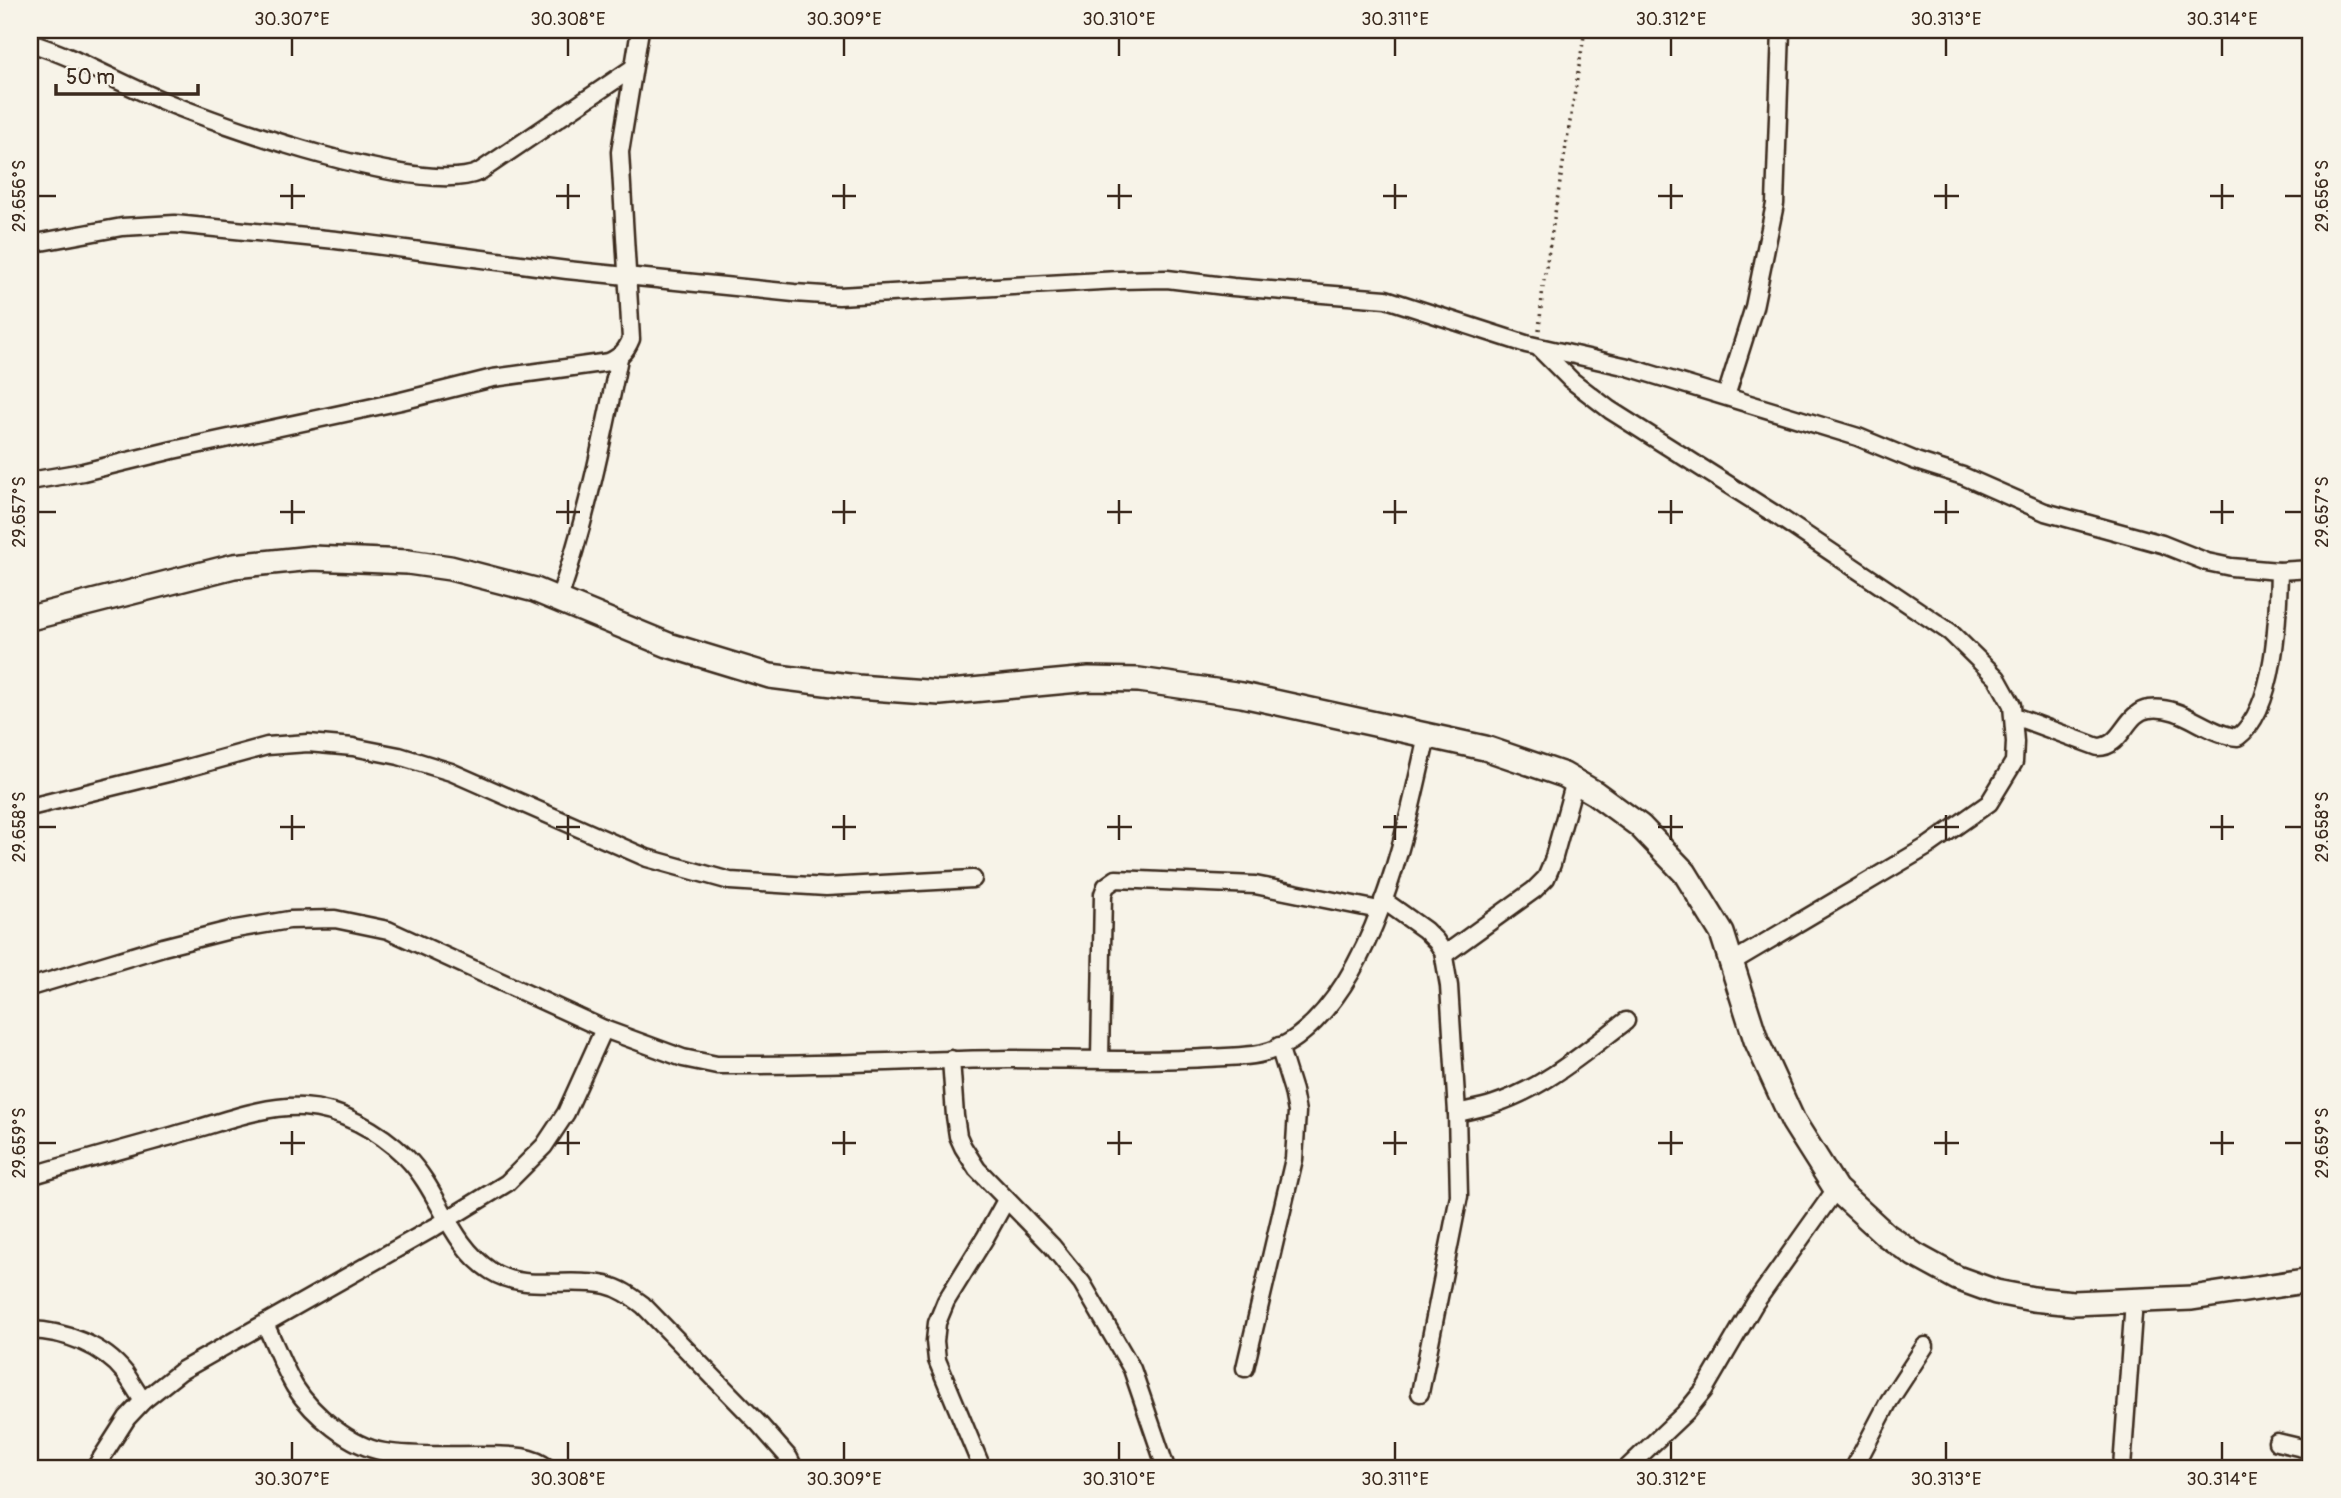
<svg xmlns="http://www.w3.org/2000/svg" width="2341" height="1498" font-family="Pangolin,sans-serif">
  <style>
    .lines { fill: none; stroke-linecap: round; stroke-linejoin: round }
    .street-casing { stroke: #3b2a1e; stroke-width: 21 }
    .secondary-casing { stroke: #3b2a1e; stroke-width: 28 }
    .path { stroke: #3b2a1e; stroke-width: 3.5; stroke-dasharray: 2 5; stroke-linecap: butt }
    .street { stroke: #f7f3e8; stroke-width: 16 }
    .secondary { stroke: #f7f3e8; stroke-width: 23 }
    .ticks { fill: none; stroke: #3b2a1e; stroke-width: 2.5 }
    .neatline { fill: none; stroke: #3b2a1e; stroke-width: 2.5 }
    .ticks-label { font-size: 18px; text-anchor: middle; fill: #3b2a1e }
  </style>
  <rect width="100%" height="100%" fill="#f7f3e8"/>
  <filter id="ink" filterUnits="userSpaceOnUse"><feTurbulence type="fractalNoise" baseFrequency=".0143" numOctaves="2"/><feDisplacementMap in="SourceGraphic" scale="14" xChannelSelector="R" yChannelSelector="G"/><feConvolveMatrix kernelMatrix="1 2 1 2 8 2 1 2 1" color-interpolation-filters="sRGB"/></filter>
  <g filter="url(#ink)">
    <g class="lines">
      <defs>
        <g id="street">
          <path d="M 30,43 C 76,57 117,82 161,100 C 221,125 423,197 479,172 L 633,68"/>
          <polyline points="30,244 122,227 175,224 336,240 567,270 794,293 839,296 1119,280 1167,279 1233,287 1386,299 1526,344 1628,367 1858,437 1916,461 1963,476 2045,512 2162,544 2207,562 2231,567 2279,571 2311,569"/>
          <polyline points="1539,348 1571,380 1610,410 1773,513 1950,632 1997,678 2012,705 2015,742 2014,762 1989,803 1928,846 1732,962"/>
          <polyline points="1726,396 1754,307 1775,204 1781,30"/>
          <path d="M 30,481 L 83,472 L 173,450 L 401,401 L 493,378 L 609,362 C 621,356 626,351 631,339 L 620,152 L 640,30"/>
          <path d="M 559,599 C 586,520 603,439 619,358"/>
          <path d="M 2014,716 L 2098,747 C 2123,747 2125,712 2149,709 C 2182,704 2207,735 2238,737 C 2276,708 2278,616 2279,571"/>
          <polyline points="30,807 180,770 267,746 308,743 353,747 399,756 451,772 647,858 730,881 826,887 973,879"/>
          <polyline points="1383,900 1425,930 1436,941 1443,951 1449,986 1457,1113 1459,1196 1420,1393"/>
          <polyline points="1444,955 1534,890 1546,878 1552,864 1575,781"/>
          <path d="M 30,987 L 163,947 L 230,930 L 289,920 L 335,919 L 388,930 L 604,1029 L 683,1058 L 717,1065 C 814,1066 912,1060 1009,1059 C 1074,1059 1140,1062 1205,1058 C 1221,1057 1237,1057 1253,1055 C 1268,1053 1285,1046 1297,1037 C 1377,976 1406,830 1427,736"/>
          <polyline points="951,1059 955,1116 958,1136 963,1147 977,1169 1052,1246 1082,1283 1132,1369 1166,1468"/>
          <polyline points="1100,1059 1103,894 1106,886 1116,879 1255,885 1379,910"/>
          <path d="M 1457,1113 C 1470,1110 1482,1108 1494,1104 C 1544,1088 1585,1052 1626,1021"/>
          <path d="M 30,1176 C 83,1160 136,1146 189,1131 C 225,1121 264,1105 303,1107 C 341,1109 379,1131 406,1157 C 440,1191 449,1244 491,1271 C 524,1292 569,1277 606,1285 C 620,1288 631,1296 643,1305 L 760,1425 L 789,1458 L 794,1468"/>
          <path d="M 265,1324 C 275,1344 283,1367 295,1387 C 313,1415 350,1446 384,1452 C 416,1457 449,1455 481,1455 C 506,1456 528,1453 548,1468"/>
          <path d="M 30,1330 C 64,1331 103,1345 125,1373 C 131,1382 137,1392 143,1401"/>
          <polyline points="1245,1368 1294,1159 1297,1112 1293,1091 1279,1046"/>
          <polyline points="2277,1442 2311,1450"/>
          <polyline points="95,1468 127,1418 143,1401 181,1371 435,1227 507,1183 544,1146 566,1113 604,1029"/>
          <polyline points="982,1468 937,1360 935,1341 937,1323 946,1301 985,1238 1006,1200"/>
          <polyline points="1627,1468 1686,1412 1704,1390 1755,1303 1836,1189"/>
          <polyline points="1854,1468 1889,1401 1925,1346"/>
          <polyline points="2122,1468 2134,1300"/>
        </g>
        <polyline id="secondary" points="30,618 234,566 312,558 408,562 450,568 535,590 668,645 770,676 857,687 940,693 1089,679 1139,680 1242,695 1485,748 1564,775 1595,793 1640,826 1685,873 1722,933 1756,1040 1793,1121 1836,1189 1886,1235 1915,1255 1957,1278 1996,1292 2033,1299 2073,1303 2192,1298 2311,1280"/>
      </defs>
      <use href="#street" class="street-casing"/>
      <use href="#secondary" class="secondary-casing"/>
      <polyline class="path" points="1539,330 1543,286 1585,30"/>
      <use href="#street" class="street"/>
      <use href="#secondary" class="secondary"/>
    </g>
  </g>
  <path class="ticks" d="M 292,38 L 292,56M 568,38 L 568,56M 844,38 L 844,56M 1119,38 L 1119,56M 1395,38 L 1395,56M 1671,38 L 1671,56M 1946,38 L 1946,56M 2222,38 L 2222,56M 292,184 L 292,209M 568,184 L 568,209M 844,184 L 844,209M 1119,184 L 1119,209M 1395,184 L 1395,209M 1671,184 L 1671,209M 1946,184 L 1946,209M 2222,184 L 2222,209M 38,196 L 56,196M 280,196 L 305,196M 556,196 L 580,196M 832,196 L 856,196M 1107,196 L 1132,196M 1383,196 L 1407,196M 1658,196 L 1683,196M 1934,196 L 1959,196M 2210,196 L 2234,196M 2285,196 L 2302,196M 292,500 L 292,524M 568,500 L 568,524M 844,500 L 844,524M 1119,500 L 1119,524M 1395,500 L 1395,524M 1671,500 L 1671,524M 1946,500 L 1946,524M 2222,500 L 2222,524M 38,512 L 56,512M 280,512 L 305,512M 556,512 L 580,512M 832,512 L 856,512M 1107,512 L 1132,512M 1383,512 L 1407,512M 1658,512 L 1683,512M 1934,512 L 1959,512M 2210,512 L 2234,512M 2285,512 L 2302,512M 292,815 L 292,840M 568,815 L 568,840M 844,815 L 844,840M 1119,815 L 1119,840M 1395,815 L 1395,840M 1671,815 L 1671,840M 1946,815 L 1946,840M 2222,815 L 2222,840M 38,827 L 56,827M 280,827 L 305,827M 556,827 L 580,827M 832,827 L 856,827M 1107,827 L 1132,827M 1383,827 L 1407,827M 1658,827 L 1683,827M 1934,827 L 1959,827M 2210,827 L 2234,827M 2285,827 L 2302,827M 292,1131 L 292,1155M 568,1131 L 568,1155M 844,1131 L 844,1155M 1119,1131 L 1119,1155M 1395,1131 L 1395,1155M 1671,1131 L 1671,1155M 1946,1131 L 1946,1155M 2222,1131 L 2222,1155M 38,1143 L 56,1143M 280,1143 L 305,1143M 556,1143 L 580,1143M 832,1143 L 856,1143M 1107,1143 L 1132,1143M 1383,1143 L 1407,1143M 1658,1143 L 1683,1143M 1934,1143 L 1959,1143M 2210,1143 L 2234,1143M 2285,1143 L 2302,1143M 292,1442 L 292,1460M 568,1442 L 568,1460M 844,1442 L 844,1460M 1119,1442 L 1119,1460M 1395,1442 L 1395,1460M 1671,1442 L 1671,1460M 1946,1442 L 1946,1460M 2222,1442 L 2222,1460"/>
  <rect width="2341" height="1498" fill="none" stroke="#f7f3e8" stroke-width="77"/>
  <path d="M56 84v10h142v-10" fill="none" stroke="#3b2a1e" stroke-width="3.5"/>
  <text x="66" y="84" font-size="21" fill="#3b2a1e" stroke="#f7f3e8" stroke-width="5" paint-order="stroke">50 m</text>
  <rect x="38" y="38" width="2264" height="1422" class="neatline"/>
  <g class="ticks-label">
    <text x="292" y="25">30.307°E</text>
    <text x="568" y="25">30.308°E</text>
    <text x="844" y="25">30.309°E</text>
    <text x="1119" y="25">30.310°E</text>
    <text x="1395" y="25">30.311°E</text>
    <text x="1671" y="25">30.312°E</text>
    <text x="1946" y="25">30.313°E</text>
    <text x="2222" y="25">30.314°E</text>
    <text transform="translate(19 196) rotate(-90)" y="6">29.656°S</text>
    <text transform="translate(2322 196) rotate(-90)" y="6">29.656°S</text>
    <text transform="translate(19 512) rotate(-90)" y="6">29.657°S</text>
    <text transform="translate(2322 512) rotate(-90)" y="6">29.657°S</text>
    <text transform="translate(19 827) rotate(-90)" y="6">29.658°S</text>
    <text transform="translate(2322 827) rotate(-90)" y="6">29.658°S</text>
    <text transform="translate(19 1143) rotate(-90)" y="6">29.659°S</text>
    <text transform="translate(2322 1143) rotate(-90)" y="6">29.659°S</text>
    <text x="292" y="1485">30.307°E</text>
    <text x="568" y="1485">30.308°E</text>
    <text x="844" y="1485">30.309°E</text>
    <text x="1119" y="1485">30.310°E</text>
    <text x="1395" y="1485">30.311°E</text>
    <text x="1671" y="1485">30.312°E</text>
    <text x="1946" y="1485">30.313°E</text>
    <text x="2222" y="1485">30.314°E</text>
  </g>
</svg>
